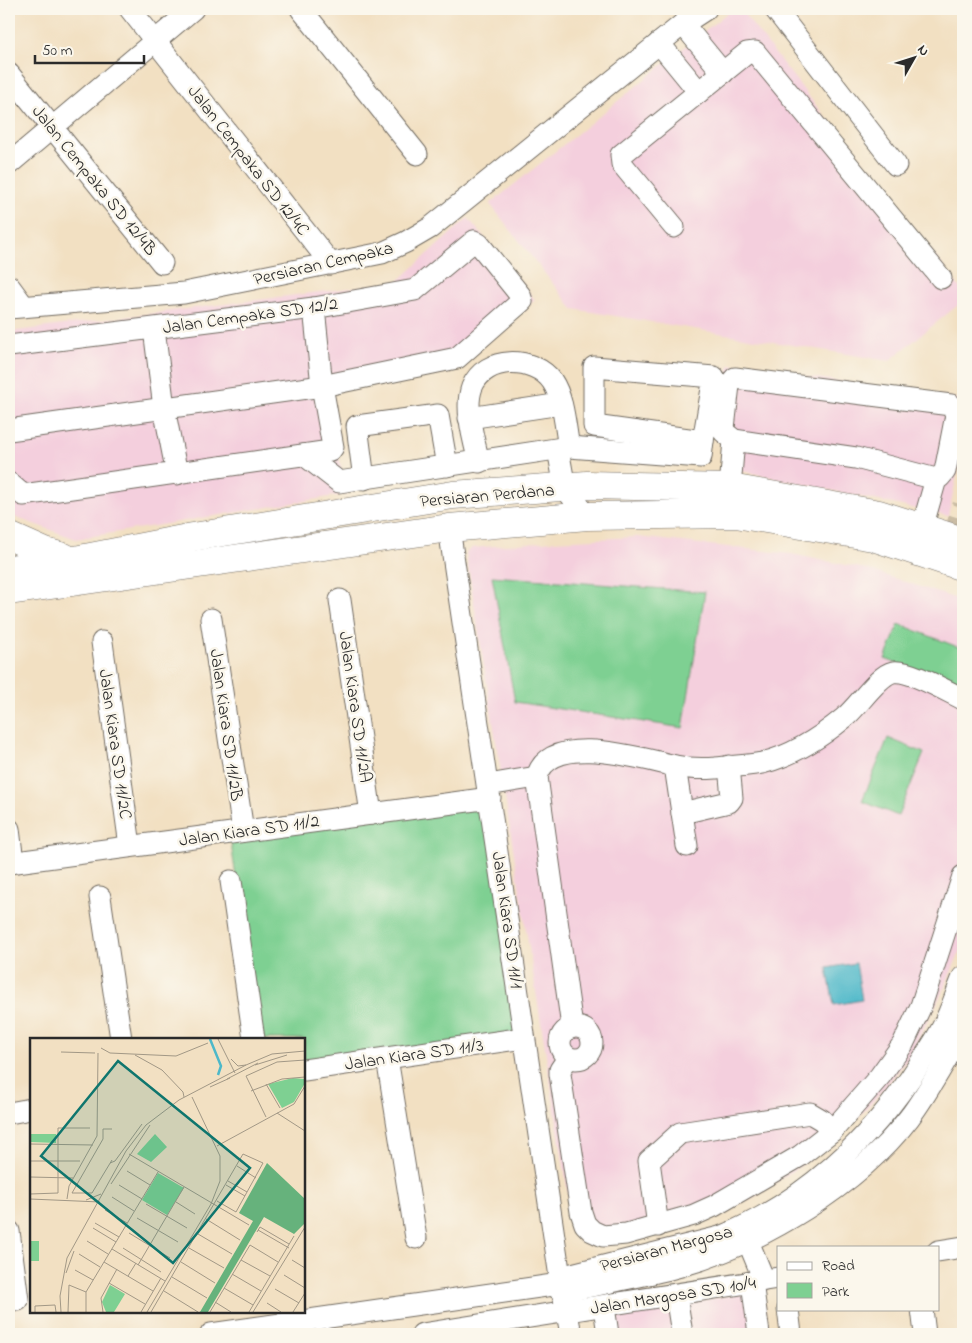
<svg xmlns="http://www.w3.org/2000/svg" width="972" height="1343" font-family="'Indie Flower',sans-serif">
  <style>
    .built { fill: #f4cfdd }
    .green { fill: #7ed092; stroke: #547e5e }
    .water { fill: #4db8c9; stroke: #3c727a }
    .lines { fill: none; stroke-linecap: round; stroke-linejoin: round }
    .minor-tunnel { stroke: #cabca4; stroke-width: 21; stroke-dasharray: 21 11; stroke-linecap: butt }
    .minor-casing { stroke: #716a60; stroke-width: 23 }
    .major-casing { stroke: #716a60; stroke-width: 29 }
    .minor { stroke: #fff; stroke-width: 21 }
    .major { stroke: #fff; stroke-width: 28 }
    .labels { text-anchor: middle; stroke-width: 5; stroke-linejoin: round; paint-order: stroke }
    .street-label { font-size: 18px; fill: #2b2b2b; stroke: #fbf7ec }
    .inset-river { fill: none; stroke: #4db8c9; stroke-width: 2.5 }
    .inset-road { fill: none; stroke: #a29886; stroke-width: 1 }
    .view { fill: #0f766e; fill-opacity: 0.15; stroke: #0f766e; stroke-width: 2.5 }
    .inset-edge { fill: none; stroke: #2b2b2b; stroke-width: 2.5 }
  </style>
  <rect width="100%" height="100%" fill="#fbf7ec"/>
  <filter id="ink" filterUnits="userSpaceOnUse"><feTurbulence type="fractalNoise" baseFrequency=".02" numOctaves="2"/><feDisplacementMap in="SourceGraphic" scale="10" xChannelSelector="R" yChannelSelector="G"/><feConvolveMatrix kernelMatrix="1 2 1 2 8 2 1 2 1" color-interpolation-filters="sRGB"/></filter>
  <filter id="wash" filterUnits="userSpaceOnUse"><feTurbulence type="fractalNoise" baseFrequency=".0096" numOctaves="4" result="noise"/><feDisplacementMap in="SourceGraphic" scale="20" xChannelSelector="R" yChannelSelector="G"/><feGaussianBlur stdDeviation="1.12" result="paint"/><feColorMatrix in="noise" values="0 0 0 0 0 0 0 0 0 0 0 0 0 0 0 0 0 1.4 0 .05"/><feComposite in="paint" operator="in"/></filter>
  <g filter="url(#wash)">
    <rect width="100%" height="100%" fill="#f2e0c2"/>
    <g class="built">
      <polygon points="732,9 740,9 963,292 963,301 889,361 573,309 490,204"/>
      <polygon points="468,218 535,300 449,359 322,382 347,494 76,539 9,515 9,332 397,282"/>
      <polygon points="729,365 963,400 963,447 948,516 729,468"/>
      <polygon points="637,537 791,554 866,569 963,601 963,944 943,991 909,1057 885,1088 857,1119 810,1159 759,1194 710,1218 604,1246 574,1230 466,553 472,548 554,541"/>
      <polygon points="762,1290 769,1334 613,1334 611,1316"/>
    </g>
    <g class="green">
      <polygon points="492,576 705,592 683,728 515,702"/>
      <polygon points="899,624 963,649 963,681 961,688 885,659"/>
      <polygon points="888,738 924,753 898,816 862,801"/>
      <polygon points="485,802 519,1034 304,1064 304,1039 260,1039 230,837"/>
    </g>
    <polygon class="water" points="856,963 862,1000 834,1005 827,968"/>
  </g>
  <g filter="url(#ink)">
    <g class="lines">
      <polyline class="minor-tunnel" points="953,538 963,505"/>
      <defs>
        <g id="minor">
          <polyline points="130,9 331,264"/>
          <polyline points="301,9 417,154"/>
          <polyline points="775,9 896,165"/>
          <polyline points="683,24 723,73"/>
          <polyline points="659,43 699,92"/>
          <polyline points="9,74 162,263"/>
          <polyline points="9,164 193,9"/>
          <polyline points="674,227 622,164 621,155 747,53 755,52 941,278"/>
          <polyline points="9,286 23,305"/>
          <polyline points="9,308 184,293 382,253 406,242 430,228 683,24 706,9"/>
          <polyline points="154,329 164,408 177,474"/>
          <polyline points="9,346 314,308 415,290 474,241 479,244 520,295 522,301 457,358 322,386 9,430"/>
          <polygon points="594,367 714,377 703,441 594,426"/>
          <polygon points="735,378 951,405 956,415 945,471 940,477 936,479 856,458 734,440 724,432 724,428 729,385"/>
          <polyline points="469,418 561,404"/>
          <polyline points="558,449 565,488 587,516"/>
          <polyline points="304,455 339,482 569,447 701,457 703,441"/>
          <path d="M 479,462 C 474,441 464,408 472,387 C 485,355 534,356 552,381 C 564,399 565,427 569,447"/>
          <polyline points="364,479 357,426 438,415 447,466"/>
          <polyline points="9,483 23,495 330,451 333,447 322,386 314,308"/>
          <polyline points="730,488 734,440"/>
          <polyline points="449,528 560,1277 571,1334"/>
          <polyline points="922,528 936,479"/>
          <polyline points="340,600 371,814"/>
          <polyline points="211,619 243,831"/>
          <polyline points="102,642 130,846"/>
          <polyline points="675,766 687,846"/>
          <polyline points="488,785 537,777"/>
          <polyline points="682,813 729,802 732,798 729,766"/>
          <polyline points="9,829 13,862"/>
          <polyline points="9,863 490,798"/>
          <polyline points="231,881 254,1039"/>
          <polyline points="100,897 121,1039"/>
          <circle cx="576" cy="1043" r="16"/>
          <path d="M 572,1027 L 537,777 C 549,730 643,759 675,766 C 689,769 703,769 716,768 C 731,766 747,766 762,763 C 791,756 821,737 844,718 C 858,707 878,675 893,672 C 909,669 948,692 963,699"/>
          <polyline points="387,1058 416,1238"/>
          <polyline points="568,1058 560,1070 560,1074 581,1212 585,1224 592,1231 603,1236 626,1234 694,1215 714,1206 800,1156 832,1131 880,1076 903,1044 921,1006 963,876"/>
          <polyline points="304,1070 524,1038"/>
          <polyline points="9,1113 31,1109"/>
          <polyline points="658,1226 649,1161 680,1133 810,1113 822,1120 832,1131"/>
          <polyline points="743,1229 764,1280"/>
          <polyline points="9,1231 18,1300"/>
          <polyline points="938,1251 963,1247"/>
          <polyline points="752,1282 759,1334"/>
          <path d="M 553,1285 L 563,1292 C 602,1283 642,1277 681,1266 C 762,1243 857,1186 909,1118 C 928,1093 943,1064 959,1038 L 963,1027"/>
          <polyline points="676,1295 682,1334"/>
          <polyline points="604,1307 608,1334"/>
          <polyline points="788,1309 791,1334"/>
          <polyline points="922,1309 925,1334"/>
          <path d="M 211,1334 L 553,1285 L 560,1277 L 720,1237 C 803,1203 871,1140 919,1065 C 926,1054 935,1042 941,1030 C 950,1013 956,994 963,977"/>
          <polyline points="422,1334 778,1278"/>
        </g>
        <g id="major">
          <polyline points="9,536 45,552 64,557"/>
          <polyline points="9,569 75,560 193,537 453,495 587,485 730,488 879,514 963,541"/>
          <polyline points="9,591 449,528 587,516 736,514 873,537 963,567"/>
        </g>
      </defs>
      <use href="#minor" class="minor-casing"/>
      <use href="#major" class="major-casing"/>
      <use href="#minor" class="minor"/>
      <use href="#major" class="major"/>
    </g>
  </g>
  <g class="labels">
    <g class="street-label">
      <text transform="translate(249 160) rotate(52)" y="6">Jalan Cempaka SD 12/4C</text>
      <text transform="translate(95 180) rotate(51)" y="6">Jalan Cempaka SD 12/4B</text>
      <text transform="translate(323 263) rotate(-13)" y="6">Persiaran Cempaka</text>
      <text transform="translate(250 315) rotate(-8)" y="6">Jalan Cempaka SD 12/2</text>
      <text transform="translate(487 495) rotate(-5)" y="6">Persiaran Perdana</text>
      <text transform="translate(356 707) rotate(82)" y="6">Jalan Kiara SD 11/2A</text>
      <text transform="translate(227 725) rotate(82)" y="6">Jalan Kiara SD 11/2B</text>
      <text transform="translate(116 744) rotate(82)" y="6">Jalan Kiara SD 11/2C</text>
      <text transform="translate(249 830) rotate(-8)" y="6">Jalan Kiara SD 11/2</text>
      <text transform="translate(508 920) rotate(82)" y="6">Jalan Kiara SD 11/1</text>
      <text transform="translate(414 1054) rotate(-8)" y="6">Jalan Kiara SD 11/3</text>
      <text transform="translate(666 1248) rotate(-15)" y="6">Persiaran Margosa</text>
      <text transform="translate(673 1295) rotate(-9)" y="6">Jalan Margosa SD 10/4</text>
    </g>
  </g>
  <g transform="translate(30 1038)">
    <rect width="275" height="275" fill="#f2e0c2"/>
    <path d="M 263,40 L 275,41 L 275,45 L 264,64 L 252,70 L 238,46 ZM 0,96 L 26,96 L 26,105 L 0,104 ZM 125,96 L 137,109 L 121,124 L 107,116 ZM 128,135 L 154,150 L 137,177 L 112,162 ZM 0,203 L 9,203 L 9,223 L 0,223 ZM 80,247 L 95,256 L 84,274 L 76,274 L 72,264 Z" fill="#7ed092"/>
    <path d="M 237,125 L 275,161 L 275,185 L 264,196 L 234,179 L 178,274 L 170,274 L 223,183 L 209,175 Z" fill="#66b27c"/>
    <path class="inset-river" d="M 180,1 L 191,28 L 188,37"/>
    <path class="inset-road" d="M 188,1 L 205,35M 71,10 L 80,15 L 146,18 L 178,5M 31,14 L 65,15M 105,17 L 132,32 L 153,54 L 154,59M 201,21 L 208,28 L 216,27M 225,27 L 257,17M 197,41 L 228,25M 236,46 L 250,70M 180,49 L 200,40M 221,53 L 252,41 L 275,39M 247,75 L 275,93M 236,79 L 216,38 L 247,24 L 275,22M 0,106 L 63,107M 187,108 L 264,66 L 275,48M 99,116 L 219,187M 82,122 L 62,155 L 42,155 L 73,101 L 73,91 L 82,91M 0,123 L 50,123M 80,125 L 85,123 L 112,86M 207,128 L 226,140M 97,133 L 120,147M 0,139 L 43,140M 198,143 L 217,154M 81,146 L 120,87M 89,147 L 112,161M 196,147 L 215,158M 0,156 L 28,155 L 28,90 L 60,90M 82,159 L 104,173M 0,161 L 70,164M 37,161 L 39,148 L 67,98 L 68,15M 56,162 L 71,156M 146,164 L 165,176M 116,166 L 157,190M 75,172 L 97,185M 107,180 L 148,204M 176,181 L 210,202M 65,185 L 89,199M 63,190 L 86,204M 228,192 L 259,210M 227,194 L 230,189 L 259,206M 99,195 L 140,220M 168,196 L 202,216M 57,203 L 78,216M 93,210 L 131,234M 159,210 L 194,230M 82,211 L 135,243M 49,216 L 70,229M 211,222 L 240,238M 262,222 L 275,230M 74,224 L 123,253M 151,224 L 185,245M 108,227 L 154,149M 45,232 L 63,242M 36,235 L 44,213M 202,236 L 231,253M 254,237 L 275,250M 98,238 L 106,225M 142,239 L 177,260M 79,245 L 115,266M 194,250 L 223,267M 245,251 L 269,265M 134,253 L 168,274M 185,264 L 201,274M 237,265 L 251,274M 5,274 L 5,268 L 25,267 L 26,274M 31,274 L 30,258 L 37,220 L 96,113 L 116,87 L 149,62 L 216,27 L 242,16 L 275,13M 38,274 L 39,247 L 56,254M 56,274 L 56,254 L 128,134M 73,274 L 71,260 L 87,231M 111,274 L 131,240M 117,274 L 181,166 L 190,143 L 190,118 L 162,59M 121,274 L 213,116 L 233,125 L 206,174 L 187,163M 180,274 L 220,207 L 248,224M 219,274 L 264,198M 223,274 L 275,189M 263,274 L 275,255"/>
    <path class="view" d="M 88,23 L 220,130 L 143,225 L 11,118 Z"/>
    <rect width="275" height="275" class="inset-edge"/>
  </g>
  <rect width="972" height="1343" fill="none" stroke="#fbf7ec" stroke-width="30"/>
  <rect x="777" y="1246" width="162" height="65" fill="#fbf7ec" stroke="#a8a59f"/>
  <rect x="787" y="1262" width="25" height="8" fill="#ffffff" stroke="#a8a59f"/>
  <text x="822" y="1270" font-size="15" fill="#2b2b2b">Road</text>
  <rect x="787" y="1283" width="25" height="15" fill="#7ed092" stroke="#a8a59f"/>
  <text x="822" y="1296" font-size="15" fill="#2b2b2b">Park</text>
  <g transform="translate(914 58) rotate(51)" stroke="#fbf7ec" stroke-width="4" paint-order="stroke">
  <path d="M0-4L9 19L0 12L-9 19Z" fill="#2b2b2b"/>
  <text y="-8" font-size="14" font-weight="bold" text-anchor="middle" fill="#2b2b2b">N</text>
  </g>
  <path d="M35 55v8h109v-8" fill="none" stroke="#2b2b2b" stroke-width="2.5"/>
  <text x="42" y="55" font-size="15" fill="#2b2b2b" stroke="#fbf7ec" stroke-width="4" paint-order="stroke">50 m</text>
</svg>
